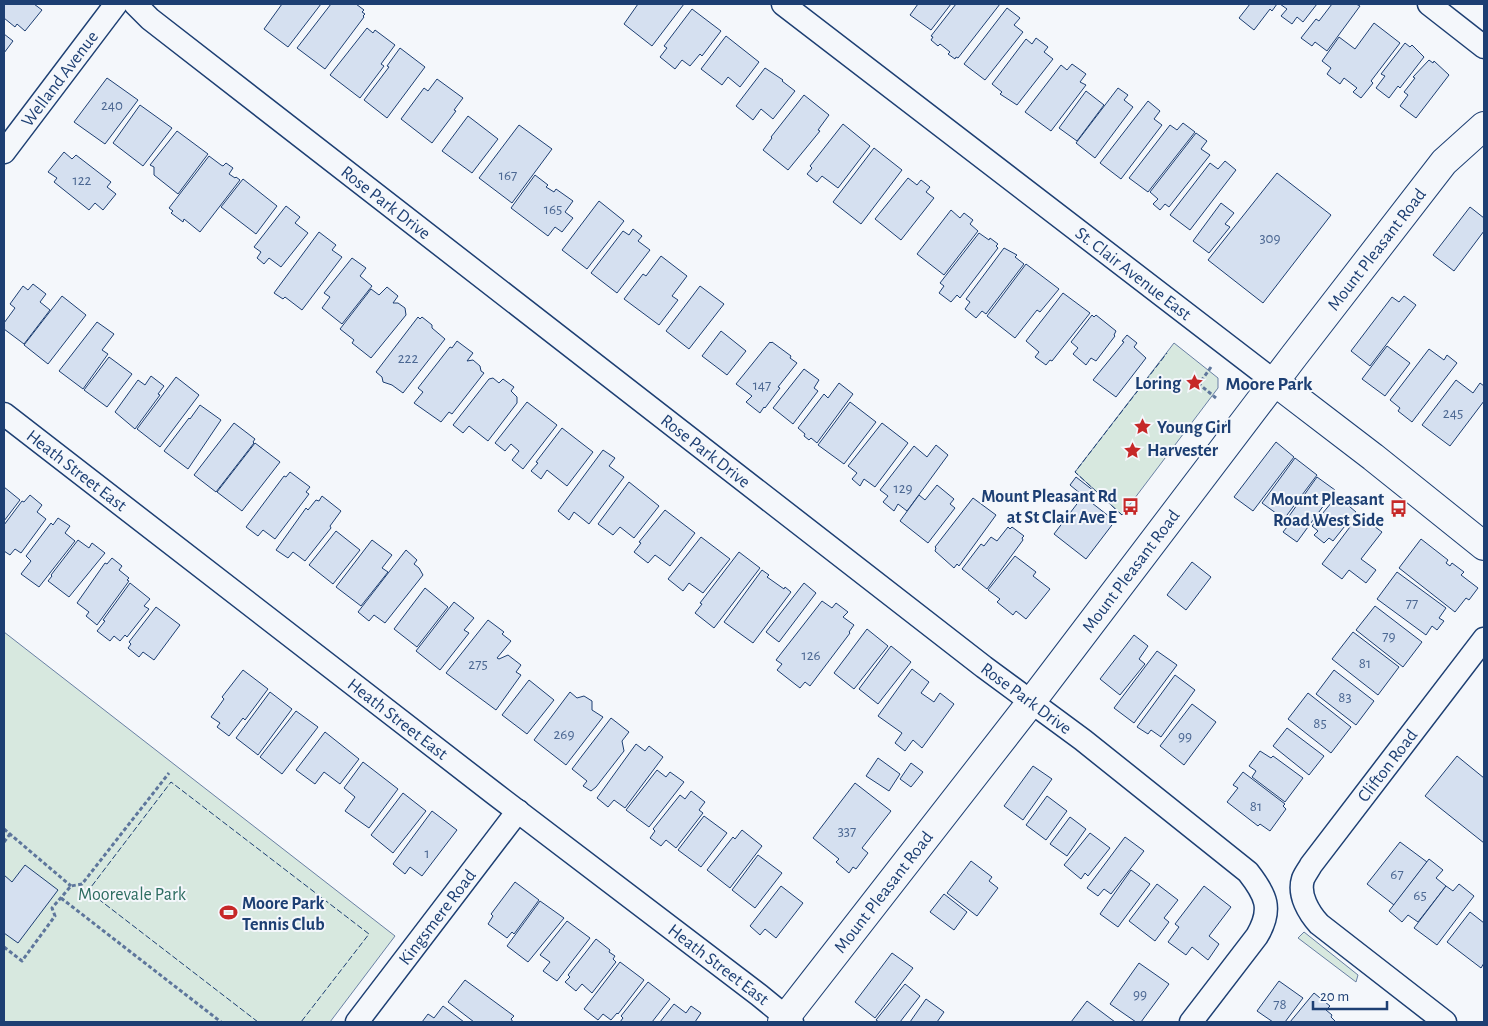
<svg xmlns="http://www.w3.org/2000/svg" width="1488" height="1026" font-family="'Alegreya Sans',sans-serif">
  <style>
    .green { fill: #d7e8df; stroke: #687fa3 }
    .building { fill: #d5e0f0; stroke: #1d3f73 }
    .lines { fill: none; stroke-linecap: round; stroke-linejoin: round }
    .minor-casing { stroke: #1d3f73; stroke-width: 25 }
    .secondary-casing { stroke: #1d3f73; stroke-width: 30 }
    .path { stroke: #5e769c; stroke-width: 3; stroke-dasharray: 4 2.5; stroke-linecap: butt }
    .minor { stroke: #f4f7fb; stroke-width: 22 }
    .secondary { stroke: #f4f7fb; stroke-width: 28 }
    .fence { stroke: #1d3f73; stroke-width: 1; stroke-dasharray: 6 2.5; stroke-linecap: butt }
    .labels { text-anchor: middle; stroke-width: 4; stroke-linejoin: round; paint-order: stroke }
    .number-label { font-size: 15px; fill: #4b6792 }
    .street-label { font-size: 18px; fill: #1d3f73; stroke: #f4f7fb }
    .poi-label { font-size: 18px; font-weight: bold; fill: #1d3f73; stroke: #f4f7fb; text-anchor: end }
    .park-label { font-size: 18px; fill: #2c6c60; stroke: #f4f7fb }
    .neighbourhood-label { font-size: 19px; font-weight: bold; fill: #1d3f73; stroke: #f4f7fb }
  </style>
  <rect width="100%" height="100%" fill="#f4f7fb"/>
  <g class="green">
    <polygon points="1174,343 1218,378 1218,388 1122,515 1075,472"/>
    <polygon points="4,632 395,936 330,1022 4,1022"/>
    <polygon points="1304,932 1358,975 1356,982 1298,938"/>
  </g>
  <g class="building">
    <polygon points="4,4 34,4 42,10 25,31 17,24 15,27 4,18"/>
    <polygon points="282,4 321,4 288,47 264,29"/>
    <polygon points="331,4 356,4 364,10 362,12 365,14 363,16 364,17 325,69 297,48"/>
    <polygon points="638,4 684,4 652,46 624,24"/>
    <polygon points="918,4 951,4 931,30 910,15"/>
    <polygon points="956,4 1000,4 958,58 956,57 955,59 948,54 950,52 940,44 938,46 931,40 933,37 931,36"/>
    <polygon points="1250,4 1277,4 1272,11 1270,9 1254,30 1239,18"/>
    <polygon points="1280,4 1317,4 1303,22 1297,17 1292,24 1281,16 1287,9"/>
    <polygon points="1332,4 1356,4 1360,6 1327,51 1315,42 1312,46 1301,38 1316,19 1319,21"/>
    <polygon points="1007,8 1020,18 1014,25 1023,32 985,80 964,64"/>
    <polygon points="692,9 721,31 702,56 700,54 690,66 682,60 675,69 660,57 667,48 664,46"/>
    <polygon points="1374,23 1400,43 1371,81 1373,83 1361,98 1353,92 1357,88 1344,78 1340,84 1327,74 1331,68 1322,61 1339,37 1355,49"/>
    <polygon points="367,28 373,33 375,30 395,45 381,64 384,66 360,98 330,75"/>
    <polygon points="4,34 13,41 4,53"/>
    <polygon points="726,36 759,62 740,87 728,77 722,85 701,69"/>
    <polygon points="1036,38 1048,47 1044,52 1053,59 1017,105 1000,94 1002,92 992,84 1026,39 1032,44"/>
    <polygon points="1405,43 1410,47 1412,45 1424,57 1400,88 1398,86 1389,98 1376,88 1385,76 1381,74"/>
    <polygon points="400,48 425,67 387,118 364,100 389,67 387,66"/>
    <polygon points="1429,60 1433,63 1434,61 1449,75 1416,118 1400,106 1408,95 1404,92 1415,78 1413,77"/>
    <polygon points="1072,64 1086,74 1080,82 1086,85 1051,131 1025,112 1061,65 1067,70"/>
    <polygon points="765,68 783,80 782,81 795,91 773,119 761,109 753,120 736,106"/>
    <polygon points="107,78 138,100 105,144 74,122"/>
    <polygon points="437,79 463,98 454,110 456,111 432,143 401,119 424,88 428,91"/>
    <polygon points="1118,88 1128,95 1124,100 1133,107 1095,158 1076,143"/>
    <polygon points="1086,91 1104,105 1077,141 1059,128"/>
    <polygon points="804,95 829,115 818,130 820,131 788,170 763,150 772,138 771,137"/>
    <polygon points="1148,101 1160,111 1154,119 1162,125 1121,179 1100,163"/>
    <polygon points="140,105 172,128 143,166 113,143"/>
    <polygon points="468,116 498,139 472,173 442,151"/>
    <polygon points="1183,123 1195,132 1148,192 1129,178 1170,125 1177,130"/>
    <polygon points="843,124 870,146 838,188 822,176 817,182 807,174 812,168 810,166"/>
    <polygon points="519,125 552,149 512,203 479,178"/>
    <polygon points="177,131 208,154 178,194 154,175 154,167 150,165"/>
    <polygon points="1196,133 1207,141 1201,149 1210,155 1169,207 1165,204 1160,210 1153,204 1158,199 1150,192"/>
    <polygon points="874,148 902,170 861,224 833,202"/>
    <polygon points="64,152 72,159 76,155 111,182 107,187 116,194 103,210 95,203 89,210 54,182 57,178 48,172"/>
    <polygon points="209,156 221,165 223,166 226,163 233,168 229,174 235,178 236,177 240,180 200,232 184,219 183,222 171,213 173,211 169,208"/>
    <polygon points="1225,161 1236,170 1190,230 1170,215 1210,163 1218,169"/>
    <polygon points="1277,173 1331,215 1263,303 1208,260"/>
    <polygon points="535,175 548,185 546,187 554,192 556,189 573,201 565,212 573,218 562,232 555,227 548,236 511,208"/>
    <polygon points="908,178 917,185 921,180 930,187 926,192 934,198 901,240 875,219"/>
    <polygon points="243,179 277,206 256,234 221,207"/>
    <polygon points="599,201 624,221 587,269 562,250"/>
    <polygon points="1221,203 1234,213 1225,224 1230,227 1209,253 1193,241"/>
    <polygon points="286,206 300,217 295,223 308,233 281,267 269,258 264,264 257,258 261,252 254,247"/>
    <polygon points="1470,207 1484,218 1484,231 1454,271 1433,255"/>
    <polygon points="951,210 960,218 964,213 973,220 970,224 978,231 944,275 917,254"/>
    <polygon points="633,229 642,236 638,241 650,250 617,293 591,273 623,231 629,235"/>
    <polygon points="319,232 336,245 332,250 342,257 302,310 285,297 283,299 274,293"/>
    <polygon points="979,233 989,240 990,238 998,244 996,246 998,248 960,298 957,295 951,302 939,293 944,286 940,283"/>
    <polygon points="1004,248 1017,255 1015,257 1024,264 986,314 982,311 976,318 965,309 970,302 966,299"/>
    <polygon points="661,256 687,276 672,296 678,300 659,325 624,299 643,274 646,276"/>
    <polygon points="352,258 366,268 360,276 372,286 342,324 322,308 330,297 324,293"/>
    <polygon points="1026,264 1059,289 1040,312 1037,310 1015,338 987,316"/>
    <polygon points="33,284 46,294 40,302 50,310 24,344 4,329 4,323 15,308 10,304 23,286 28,290"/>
    <polygon points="700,286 724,304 689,349 666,331"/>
    <polygon points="387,287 398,296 393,303 398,303 405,308 406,315 371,358 352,343 354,340 340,329 371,289 379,295"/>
    <polygon points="1063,293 1090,313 1052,361 1050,360 1046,365 1035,357 1039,352 1026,341"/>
    <polygon points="62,296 86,315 48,364 24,345"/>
    <polygon points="1404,296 1416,305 1370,366 1351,351 1392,297 1399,302"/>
    <polygon points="1092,315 1094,317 1096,315 1116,331 1114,335 1115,336 1096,361 1091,358 1086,365 1073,354 1078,348 1071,342"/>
    <polygon points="418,317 420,319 422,317 432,325 432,328 445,339 403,393 392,385 383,382 382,377 376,372"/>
    <polygon points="97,322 114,334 102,350 108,354 83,389 59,371"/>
    <polygon points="721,331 746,351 727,375 702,356"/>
    <polygon points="1127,335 1137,343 1134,347 1146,358 1116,397 1093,380 1124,342 1122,341"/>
    <polygon points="457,341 473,353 467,361 473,360 480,366 481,371 484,373 452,414 449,412 441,422 414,403 423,392 418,388 450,347 452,348"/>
    <polygon points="770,342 771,343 772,342 791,356 790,358 797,363 778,387 780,388 765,408 764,407 760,413 746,402 752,396 736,384"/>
    <polygon points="1387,346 1410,363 1385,396 1362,379"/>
    <polygon points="1429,349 1444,360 1447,355 1457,363 1412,422 1398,411 1400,408 1390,400"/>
    <polygon points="109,357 132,374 107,407 84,390"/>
    <polygon points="804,369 819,380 814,388 818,391 793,424 773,408"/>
    <polygon points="151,376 164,386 158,394 160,395 135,429 115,412 138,380 145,385"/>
    <polygon points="176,377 199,395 160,447 137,429"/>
    <polygon points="493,378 499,383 503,379 514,387 511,391 517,397 517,403 488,441 469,426 463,433 453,425 489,379"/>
    <polygon points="1456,380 1473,393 1480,383 1484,386 1484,401 1450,446 1422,425"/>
    <polygon points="839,383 853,394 817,443 811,438 809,440 804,436 805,434 798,428 824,394 828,398"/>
    <polygon points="527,402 557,425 523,469 512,460 519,451 511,444 505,451 495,443"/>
    <polygon points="850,402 876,422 844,464 818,445"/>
    <polygon points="200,405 221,420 188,469 164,451 189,418 190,419"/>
    <polygon points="234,423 255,439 253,442 254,443 216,492 194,475"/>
    <polygon points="882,423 908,443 875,487 864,479 860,486 852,479 857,473 848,466"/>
    <polygon points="562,428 593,452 567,486 547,470 541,479 531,471 538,463 536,462"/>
    <polygon points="1276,442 1294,457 1253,511 1234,497"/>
    <polygon points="255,443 280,462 242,511 217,492"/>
    <polygon points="936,445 948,455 907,511 898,504 894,511 883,502 888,496 880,490 914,446 927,457"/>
    <polygon points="603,450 615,458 609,466 624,477 589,524 574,512 569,520 558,511"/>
    <polygon points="1295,458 1317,475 1284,519 1262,503"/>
    <polygon points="290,472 310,487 306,492 309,494 275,539 263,530 258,536 246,527 284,476 286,477"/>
    <polygon points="1076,477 1094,491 1087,499 1070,485"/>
    <polygon points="1317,477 1335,490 1297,542 1283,532 1291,522 1287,519"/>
    <polygon points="629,482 659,506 634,538 620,527 613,535 598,524"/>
    <polygon points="937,485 954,499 950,504 955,508 928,543 900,521 919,495 925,500"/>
    <polygon points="4,487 20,500 4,521"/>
    <polygon points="30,495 42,505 37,512 46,519 21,553 15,549 10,555 4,551 4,525 22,501 24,502"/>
    <polygon points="322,496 341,511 330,526 331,528 305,561 293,552 288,558 276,550 306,508 308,510 316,500 319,501"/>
    <polygon points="1083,496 1115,521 1086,559 1054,534"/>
    <polygon points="1337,496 1356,512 1333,541 1329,538 1324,543 1314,535 1318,531 1312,526"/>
    <polygon points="973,498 996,515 959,566 957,564 954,568 935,551 936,548 935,547"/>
    <polygon points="665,510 695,533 670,566 655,555 648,563 634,552 641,543 639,542"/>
    <polygon points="1359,515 1382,532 1361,559 1376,570 1366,583 1349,570 1342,579 1322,564"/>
    <polygon points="58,518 70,526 65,533 75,541 39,587 21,574 31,561 26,556 51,523 53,525"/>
    <polygon points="1008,527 1010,529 1012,527 1024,536 1022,538 1023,540 987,589 962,569 981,544 984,546 991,537 997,541"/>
    <polygon points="336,531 360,550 333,584 309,565"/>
    <polygon points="701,537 730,559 703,593 689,583 683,591 668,579"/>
    <polygon points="1421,539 1448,560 1446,563 1450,566 1452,563 1464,572 1461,575 1478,588 1469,600 1466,598 1455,612 1399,568"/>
    <polygon points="78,540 89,548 92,543 105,553 69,597 48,581 52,576 51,575"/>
    <polygon points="372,540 392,555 382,568 388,572 361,606 336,587"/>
    <polygon points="406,550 417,560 414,564 419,568 423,575 385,623 374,615 369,621 358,612"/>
    <polygon points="739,552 760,568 714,628 695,613 702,604 700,603"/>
    <polygon points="1015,556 1036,572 1033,576 1050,589 1026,619 1016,611 1013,615 997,602 1000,599 988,590"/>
    <polygon points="112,558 122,566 119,570 129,578 127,580 129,581 97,625 86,616 89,612 77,603 105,563 107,564"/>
    <polygon points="1192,562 1211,577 1186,610 1167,595"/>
    <polygon points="762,570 769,575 767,577 784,589 785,587 791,592 753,643 724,622"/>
    <polygon points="1397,572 1446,608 1439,618 1444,621 1437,630 1432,626 1426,635 1377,599"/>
    <polygon points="130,583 150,599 144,606 149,609 127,637 125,635 120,641 114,636 110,641 97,631 105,621 103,620"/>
    <polygon points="804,583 816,593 779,642 766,632"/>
    <polygon points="425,588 448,607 417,647 394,629"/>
    <polygon points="822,601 832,608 836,603 848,612 843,617 854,625 849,632 850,633 810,686 805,682 800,688 777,670 782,664 776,660"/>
    <polygon points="454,602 474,618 464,630 469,633 440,670 416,651"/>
    <polygon points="1375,606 1422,642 1403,667 1356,630"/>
    <polygon points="156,607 180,625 154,660 143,652 139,657 128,648 131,644 129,642"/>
    <polygon points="488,620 504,632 502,634 511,641 497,658 499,659 508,655 521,665 516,672 521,675 496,710 446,673"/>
    <polygon points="867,629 888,646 854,689 834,673"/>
    <polygon points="1353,632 1399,667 1378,695 1332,659"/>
    <polygon points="1134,635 1148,646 1139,659 1145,664 1120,695 1100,679"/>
    <polygon points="891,646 911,662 878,704 859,689"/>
    <polygon points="1157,651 1177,665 1134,723 1114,708"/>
    <polygon points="912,669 929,682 921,693 934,702 940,693 954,704 922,748 913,740 905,751 895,743 902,733 878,716"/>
    <polygon points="243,670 268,689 245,720 243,718 229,736 217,727 220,723 211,717 224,699 222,697"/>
    <polygon points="1334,670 1374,701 1356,725 1316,694"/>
    <polygon points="1175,675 1195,690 1161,737 1151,730 1148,734 1137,727"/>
    <polygon points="529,680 554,700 527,734 502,715"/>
    <polygon points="270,692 292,709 258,755 236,738"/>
    <polygon points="570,692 577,698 584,696 592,701 592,710 603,717 566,765 534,740"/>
    <polygon points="1308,693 1351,727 1331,753 1288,719"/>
    <polygon points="1192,704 1216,722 1184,765 1160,746"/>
    <polygon points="296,711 318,727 282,774 260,757"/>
    <polygon points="611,718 629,732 622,741 624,751 596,787 591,791 583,786 587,781 572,769"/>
    <polygon points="1287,728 1324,756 1309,775 1273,746"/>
    <polygon points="325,732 359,759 340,784 324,772 315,784 296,770"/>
    <polygon points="636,744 645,751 649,746 663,757 625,808 614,800 608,807 597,798"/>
    <polygon points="1260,751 1271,758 1273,756 1303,778 1285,802 1252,777 1256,771 1249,766"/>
    <polygon points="1457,756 1484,778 1484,843 1425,796"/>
    <polygon points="878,758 900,774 889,791 866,776"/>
    <polygon points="363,762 398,789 369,828 345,811 355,797 344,788"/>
    <polygon points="911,763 923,772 911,787 900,779"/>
    <polygon points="1033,766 1052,779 1023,820 1004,806"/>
    <polygon points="657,770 666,777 670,772 684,782 649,827 626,810"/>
    <polygon points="1243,772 1285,804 1283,806 1286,809 1270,831 1260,824 1258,826 1227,802 1238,788 1233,785"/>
    <polygon points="855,783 891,811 862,848 868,853 856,869 853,867 849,873 836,862 839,859 813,838"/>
    <polygon points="691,791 705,802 699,810 703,813 676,848 666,840 661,846 650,838 655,831 653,829 680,795 685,799"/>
    <polygon points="403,793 426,811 393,853 371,835"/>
    <polygon points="1047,796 1067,811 1046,840 1026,825"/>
    <polygon points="432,811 457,830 422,876 410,867 405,874 393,864"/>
    <polygon points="704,816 727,833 701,867 678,850"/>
    <polygon points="1070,817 1086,829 1067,856 1050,844"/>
    <polygon points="742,830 762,846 730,888 707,870 733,837 735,839"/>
    <polygon points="1090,833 1110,848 1088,876 1085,873 1081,879 1064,865"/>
    <polygon points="1125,837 1144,851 1111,894 1104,889 1098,896 1087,888"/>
    <polygon points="1400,842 1427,862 1394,905 1367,884"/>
    <polygon points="758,855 782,873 755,908 732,890"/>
    <polygon points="1429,859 1443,870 1436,878 1446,886 1418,922 1408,915 1402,922 1389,911"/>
    <polygon points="971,861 992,877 989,881 998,888 977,916 947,893"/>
    <polygon points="25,865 58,890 18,943 4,933 4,875 12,882"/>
    <polygon points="1131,870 1150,884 1118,927 1100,914"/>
    <polygon points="515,882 539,900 514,934 512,932 507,938 488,924 493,916 491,914"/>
    <polygon points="1157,884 1178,900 1164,918 1169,922 1155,941 1129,921"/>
    <polygon points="1459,884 1474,896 1437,945 1414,928 1446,886 1453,891"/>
    <polygon points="781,886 803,903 776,938 765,929 760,935 750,926"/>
    <polygon points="1204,886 1231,907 1209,936 1219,944 1208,960 1192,947 1186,955 1168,942 1179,927 1175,924"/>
    <polygon points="944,894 967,912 954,930 930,912"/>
    <polygon points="540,901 564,918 528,962 507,946"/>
    <polygon points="1470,912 1484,923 1484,963 1481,968 1447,942"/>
    <polygon points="567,921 590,938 557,981 543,971 550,962 540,955"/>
    <polygon points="596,939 610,950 609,952 615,956 613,959 616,962 592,993 582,984 576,991 565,982 570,977 568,975"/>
    <polygon points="892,953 913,968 875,1018 855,1002"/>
    <polygon points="620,962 644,980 618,1014 617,1013 611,1020 603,1014 598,1020 584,1009"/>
    <polygon points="1139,963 1169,984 1141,1022 1136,1022 1110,1004"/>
    <polygon points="465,980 514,1016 511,1019 513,1022 474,1022 448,1002"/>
    <polygon points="1279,981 1303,998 1285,1022 1273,1022 1257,1011"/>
    <polygon points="648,982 670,999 652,1022 620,1022 623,1018 621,1016"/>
    <polygon points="905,984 920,996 900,1022 879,1022 876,1020"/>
    <polygon points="1314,993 1330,1006 1326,1010 1332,1015 1331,1017 1335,1021 1334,1022 1290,1022"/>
    <polygon points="926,999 944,1012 937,1022 910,1022"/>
    <polygon points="1087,1001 1115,1022 1071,1022"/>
    <polygon points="674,1004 686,1013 691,1006 701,1013 695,1022 660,1022"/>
    <polygon points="443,1006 464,1022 422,1022 428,1014 434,1018"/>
  </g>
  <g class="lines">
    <defs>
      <g id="minor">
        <path id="s1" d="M 135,4 L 150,19 L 984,667 L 1083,740 L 1248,872 C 1266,895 1273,909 1257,936 L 1191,1022"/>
        <path id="s2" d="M 783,4 L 1275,382"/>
        <polyline points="1429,4 1484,47"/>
        <path id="s3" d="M 4,152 L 116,4"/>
        <path id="s4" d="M 4,414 L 495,794 L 759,995 L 792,1022"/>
        <path id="s5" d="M 357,1022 L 518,811"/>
        <path id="s6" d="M 1445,1022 L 1319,924 C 1309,913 1298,895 1303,879 C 1305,874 1309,869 1311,865 L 1484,639"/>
      </g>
      <g id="secondary">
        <polyline points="1275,382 1373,457 1484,546"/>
        <path id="s7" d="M 782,1022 L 1032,701 L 1294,356 L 1444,162 L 1484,126"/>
      </g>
    </defs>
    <use href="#minor" class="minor-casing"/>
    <use href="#secondary" class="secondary-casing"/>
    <g class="path">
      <polyline points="1211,367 1199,384 1216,398"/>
      <polyline points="4,829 71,886"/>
      <polyline points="4,842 10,834"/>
      <polyline points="61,898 221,1022"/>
      <polyline points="4,947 22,961 55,916 52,908 71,886 82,884 169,773"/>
    </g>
    <use href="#minor" class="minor"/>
    <use href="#secondary" class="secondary"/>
    <g class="fence">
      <polyline points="1122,515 1075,472 1167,353"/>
      <polyline points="258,1022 88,891 171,782 369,934 301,1022"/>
    </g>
  </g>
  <defs>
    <symbol id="sight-bare" viewBox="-9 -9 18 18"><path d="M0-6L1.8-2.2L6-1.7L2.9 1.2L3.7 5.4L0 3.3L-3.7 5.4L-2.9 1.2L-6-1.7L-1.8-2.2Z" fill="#c62828" stroke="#f4f7fb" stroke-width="2.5" paint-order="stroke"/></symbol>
    <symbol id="bus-bare" viewBox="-9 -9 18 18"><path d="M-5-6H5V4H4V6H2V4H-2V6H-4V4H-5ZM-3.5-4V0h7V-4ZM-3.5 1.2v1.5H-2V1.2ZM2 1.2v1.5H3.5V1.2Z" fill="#c62828" stroke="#f4f7fb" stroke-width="2.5" paint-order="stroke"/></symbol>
    <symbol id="stadium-bare" viewBox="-9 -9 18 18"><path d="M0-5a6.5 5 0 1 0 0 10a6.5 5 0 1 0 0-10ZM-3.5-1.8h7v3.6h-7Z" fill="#c62828" stroke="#f4f7fb" stroke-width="2.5" paint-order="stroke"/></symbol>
  </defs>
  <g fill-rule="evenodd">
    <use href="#sight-bare" x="1182" y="370" width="25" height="25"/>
    <use href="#sight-bare" x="1130" y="414" width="25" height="25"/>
    <use href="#sight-bare" x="1120" y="438" width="25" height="25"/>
    <use href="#bus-bare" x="1118" y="494" width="25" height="25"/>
    <use href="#bus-bare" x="1386" y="496" width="25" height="25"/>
    <use href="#stadium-bare" x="216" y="900" width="25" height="25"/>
  </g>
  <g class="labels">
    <g class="number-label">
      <text x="112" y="110">240</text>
      <text x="508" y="180">167</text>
      <text x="82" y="185">122</text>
      <text x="553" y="214">165</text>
      <text x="1270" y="243">309</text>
      <text x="408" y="363">222</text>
      <text x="762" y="390">147</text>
      <text x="1453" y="418">245</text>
      <text x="903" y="493">129</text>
      <text x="1412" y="608">77</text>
      <text x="1389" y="641">79</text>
      <text x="811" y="660">126</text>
      <text x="1365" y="668">81</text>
      <text x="478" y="669">275</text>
      <text x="1345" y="702">83</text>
      <text x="1320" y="728">85</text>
      <text x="564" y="739">269</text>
      <text x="1185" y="741">99</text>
      <text x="1256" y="811">81</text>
      <text x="847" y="836">337</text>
      <text x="427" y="858">1</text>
      <text x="1397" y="879">67</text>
      <text x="1420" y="900">65</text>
      <text x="1140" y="999">99</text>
      <text x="1280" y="1009">78</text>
    </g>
    <g class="street-label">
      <text dy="6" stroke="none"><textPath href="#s3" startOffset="92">Welland Avenue</textPath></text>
      <text dy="6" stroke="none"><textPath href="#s1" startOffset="320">Rose Park Drive</textPath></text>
      <text dy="6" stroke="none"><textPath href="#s7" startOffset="975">Mount Pleasant Road</textPath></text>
      <text dy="6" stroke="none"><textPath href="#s2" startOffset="442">St. Clair Avenue East</textPath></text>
      <text dy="6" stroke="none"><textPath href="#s1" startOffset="725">Rose Park Drive</textPath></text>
      <text dy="6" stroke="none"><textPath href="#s4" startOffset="92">Heath Street East</textPath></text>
      <text dy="6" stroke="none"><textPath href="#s7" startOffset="570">Mount Pleasant Road</textPath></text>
      <text dy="6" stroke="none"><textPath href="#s1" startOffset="1130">Rose Park Drive</textPath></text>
      <text dy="6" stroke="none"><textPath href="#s4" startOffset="498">Heath Street East</textPath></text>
      <text dy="6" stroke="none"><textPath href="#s6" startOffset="351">Clifton Road</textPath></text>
      <text dy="6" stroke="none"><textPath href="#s7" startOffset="165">Mount Pleasant Road</textPath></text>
      <text dy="6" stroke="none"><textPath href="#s5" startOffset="132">Kingsmere Road</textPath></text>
      <text dy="6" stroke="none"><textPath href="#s4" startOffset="902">Heath Street East</textPath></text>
    </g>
    <g class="poi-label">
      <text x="1181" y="389">Loring</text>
      <text x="1157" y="433" text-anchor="start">Young Girl</text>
      <text x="1147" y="456" text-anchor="start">Harvester</text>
      <text x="1117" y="502">Mount Pleasant Rd<tspan x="1117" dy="21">at St Clair Ave E</tspan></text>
      <text x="1384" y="505">Mount Pleasant<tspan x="1384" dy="21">Road West Side</tspan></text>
      <text x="242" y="909" text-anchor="start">Moore Park<tspan x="242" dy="21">Tennis Club</tspan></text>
    </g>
    <g class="park-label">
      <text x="132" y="900">Moorevale Park</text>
    </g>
    <g class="neighbourhood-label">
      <text x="1269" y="390">Moore Park</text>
    </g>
  </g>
  <rect width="1488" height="1026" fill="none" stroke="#1d3f73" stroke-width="10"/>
  <path d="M1313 1001v8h74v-8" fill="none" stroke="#1d3f73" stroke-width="2.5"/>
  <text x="1320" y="1001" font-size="15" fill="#1d3f73" stroke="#f4f7fb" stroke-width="4" paint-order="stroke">20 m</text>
</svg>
